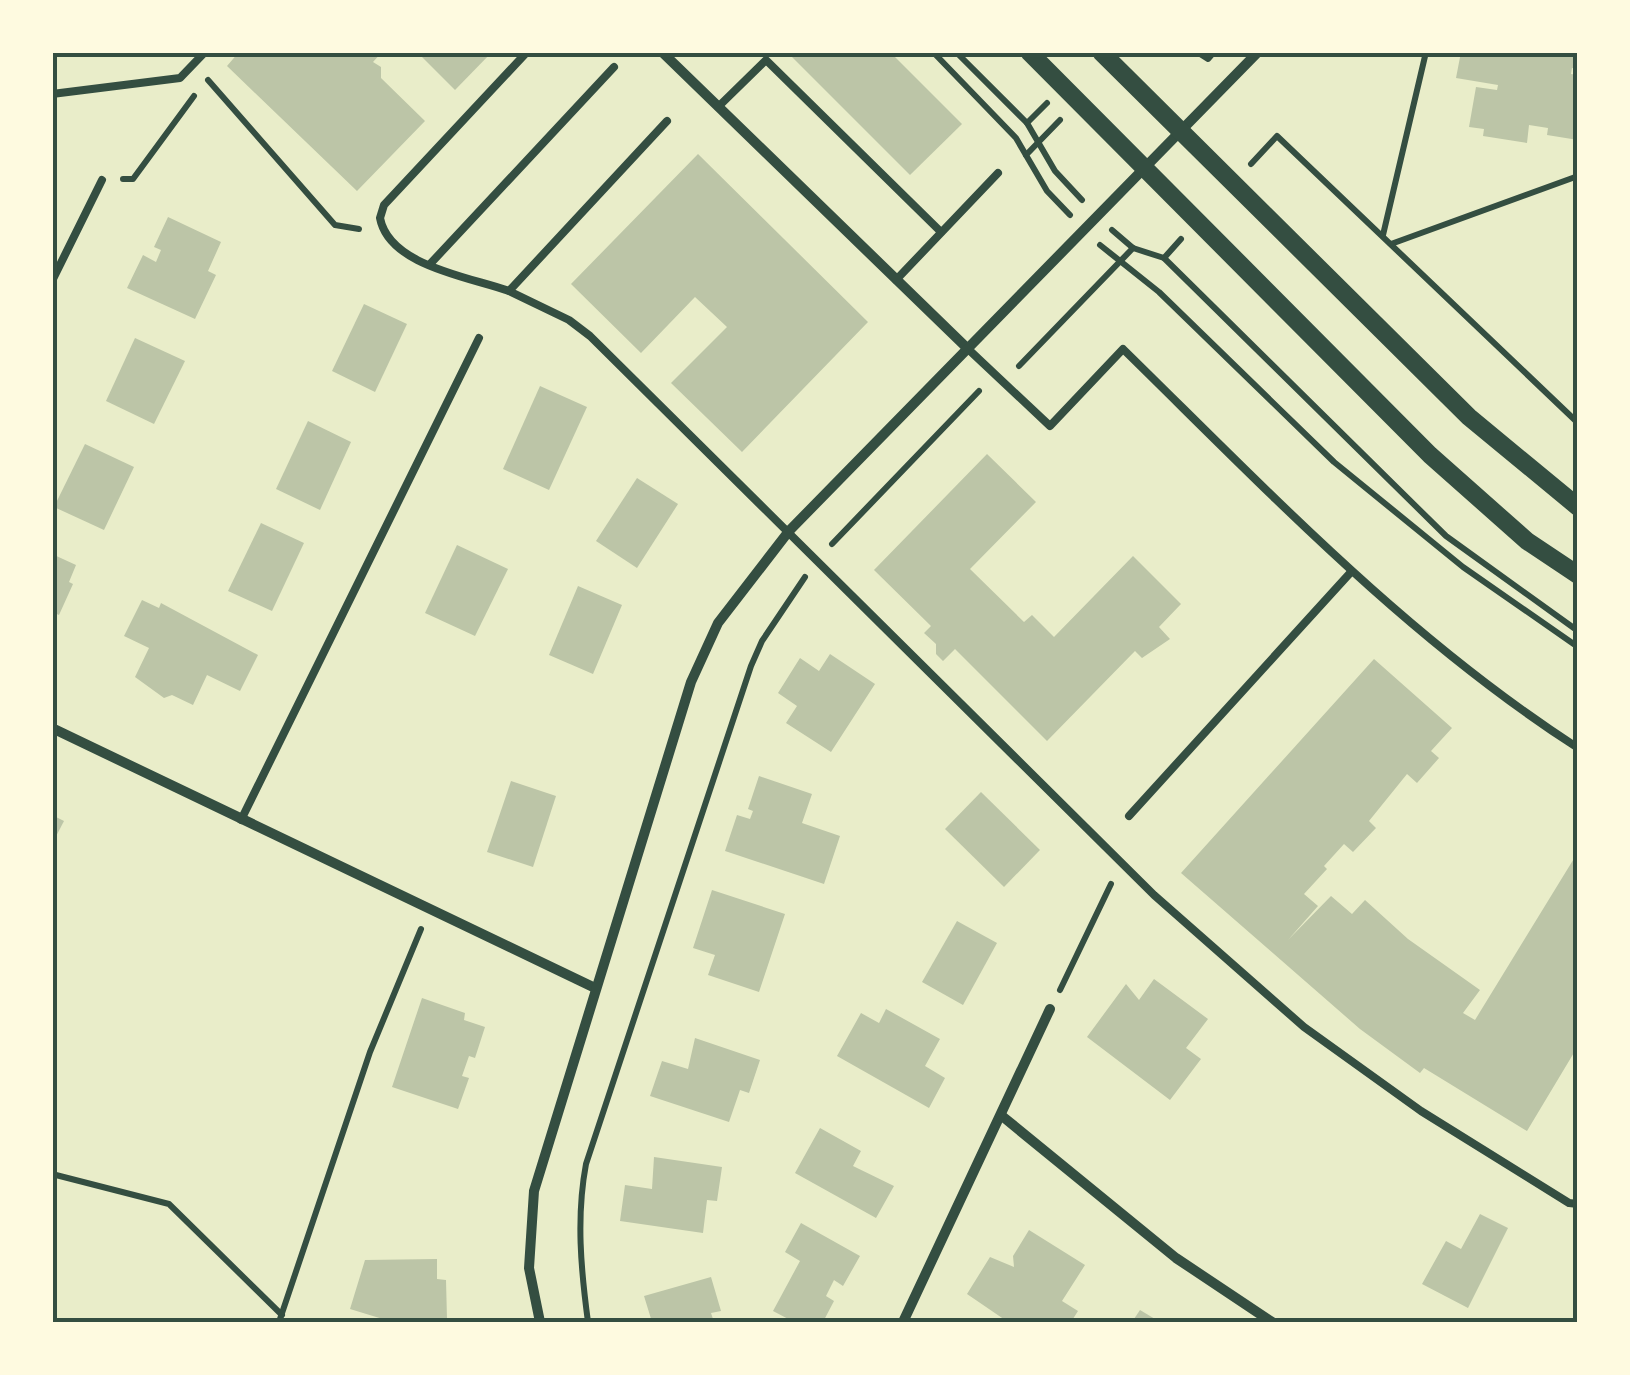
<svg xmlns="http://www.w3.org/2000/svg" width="1630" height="1375" font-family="'Open Sans',sans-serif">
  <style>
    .building { fill: #bcc5a7 }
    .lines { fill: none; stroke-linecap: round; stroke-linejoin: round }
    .path { stroke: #344e41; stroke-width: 6 }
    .service { stroke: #344e41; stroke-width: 8 }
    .minor { stroke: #344e41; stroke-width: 10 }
    .tertiary { stroke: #344e41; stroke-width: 18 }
    .neatline { fill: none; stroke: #344e41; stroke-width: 4 }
  </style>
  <rect width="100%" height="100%" fill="#e9edc9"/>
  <g class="building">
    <polygon points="239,52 382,52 373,62 381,67 381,78 425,121 357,191 227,66"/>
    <polygon points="417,52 492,52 455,90"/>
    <polygon points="787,52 890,52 962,124 910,175"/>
    <polygon points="1461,52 1578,52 1578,69 1572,68 1571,74 1578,75 1578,140 1547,135 1548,128 1529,125 1527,143 1483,136 1484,129 1469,127 1476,87 1497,90 1498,85 1456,78"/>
    <polygon points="698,154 868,322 742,452 671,383 727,327 695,297 641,353 571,284"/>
    <polygon points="168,217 221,242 208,271 216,275 195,319 127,288 143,255 156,262 161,250 154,247"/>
    <polygon points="364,304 407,324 375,392 332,371"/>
    <polygon points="135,338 185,361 154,424 106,401"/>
    <polygon points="540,386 587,407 549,490 503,469"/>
    <polygon points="308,421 351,442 320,510 276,489"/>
    <polygon points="85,444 134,467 104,530 54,507"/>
    <polygon points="987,454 1036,502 970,569 1024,622 1032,615 1054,637 1133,556 1181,604 1159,627 1170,639 1142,658 1135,651 1047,741 955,649 943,661 936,654 936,644 924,633 931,626 874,570"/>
    <polygon points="637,478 678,504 637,568 596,541"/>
    <polygon points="261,523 304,543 272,611 228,591"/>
    <polygon points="457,545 508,569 475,636 425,613"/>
    <polygon points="52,554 76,565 69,582 73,584 59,615 52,612"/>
    <polygon points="578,586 622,605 593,674 549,655"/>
    <polygon points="142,600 159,608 161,603 258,655 240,691 207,675 193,705 172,695 164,698 135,677 149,648 124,636"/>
    <polygon points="830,654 875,684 831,752 786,723 797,706 778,693 800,658 819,671"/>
    <polygon points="1374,659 1452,728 1431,751 1439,758 1417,783 1407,774 1369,821 1376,828 1353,852 1344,844 1324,866 1327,869 1304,894 1318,906 1288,940 1331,896 1352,914 1365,900 1408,939 1480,990 1463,1013 1475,1020 1578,852 1578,1046 1527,1131 1424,1068 1420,1073 1360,1029 1181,873"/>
    <polygon points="759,776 812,794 802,823 840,836 824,884 725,851 737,815 750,819 753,811 748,809"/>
    <polygon points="511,781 556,796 533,867 487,852"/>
    <polygon points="981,792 1040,850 1004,887 945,829"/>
    <polygon points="52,815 64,821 52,844"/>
    <polygon points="712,890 785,914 759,992 708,975 715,955 693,948"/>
    <polygon points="957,921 997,943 963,1005 922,982"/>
    <polygon points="1154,979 1208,1019 1186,1048 1201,1059 1170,1100 1087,1037 1126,984 1139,1000"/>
    <polygon points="422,998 465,1013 464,1020 485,1027 475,1058 469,1056 462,1076 469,1078 458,1109 392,1087"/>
    <polygon points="886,1009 940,1039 925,1066 945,1078 929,1108 837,1056 861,1013 879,1023"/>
    <polygon points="695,1038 760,1060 749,1093 740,1090 729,1122 650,1096 662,1061 688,1069"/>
    <polygon points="820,1128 861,1151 853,1166 894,1186 876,1218 795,1173"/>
    <polygon points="654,1157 722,1167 717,1201 707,1200 703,1233 620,1221 625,1185 652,1189"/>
    <polygon points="1480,1214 1508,1228 1468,1308 1422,1284 1446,1241 1461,1249"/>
    <polygon points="801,1223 860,1256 843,1286 834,1280 826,1296 834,1301 823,1322 794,1322 773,1311 800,1261 785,1252"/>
    <polygon points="1029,1230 1085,1265 1062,1301 1078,1311 1071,1322 1008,1322 967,1294 990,1257 1014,1267 1013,1256"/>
    <polygon points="437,1259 437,1279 446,1280 447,1319 386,1320 350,1309 365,1260"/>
    <polygon points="711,1277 721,1311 711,1313 714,1322 652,1322 644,1296"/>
    <polygon points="1140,1310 1160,1322 1132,1322"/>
  </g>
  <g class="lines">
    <g class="path">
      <polyline points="933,52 1016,138 1047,191 1070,215"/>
      <polyline points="956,52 1027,123 1055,171 1082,200"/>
      <polyline points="1197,52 1208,59 1214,52"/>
      <polyline points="208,80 335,225 359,229"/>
      <polyline points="1027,123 1047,103"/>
      <polyline points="1026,155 1060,120"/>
      <polyline points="1251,164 1277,136 1578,423"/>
      <polyline points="123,179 133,179 194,96"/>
      <polyline points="1112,230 1133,248 1164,258 1446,536 1578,631"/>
      <polyline points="1383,235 1426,52"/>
      <polyline points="1391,244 1578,176"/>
      <polyline points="1100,245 1159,292 1334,462 1463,567 1578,647"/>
      <polyline points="1164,258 1181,239"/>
      <polyline points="1019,366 1133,248"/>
      <polyline points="832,544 979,391"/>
      <polyline points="1060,990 1111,884"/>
      <polyline points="52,1174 169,1204 282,1315"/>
      <polyline points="279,1322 370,1052 421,929"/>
      <path d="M 588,1322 C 581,1270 576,1217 586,1164 L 751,666 L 762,641 L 805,577"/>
    </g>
    <g class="service">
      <polyline points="52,94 180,78 205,52"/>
      <polyline points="718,107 766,60 941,232"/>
      <polyline points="667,121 509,291 569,320 590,336 1154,895 1304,1027 1421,1111 1569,1203 1578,1204"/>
      <polyline points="431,263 614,67"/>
      <polyline points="896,280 998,173"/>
      <polyline points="52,281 102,180"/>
      <path d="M 509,291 C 470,277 389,266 380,218 L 384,205 L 527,52"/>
      <path d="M 967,348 L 1050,426 L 1123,349 C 1268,491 1406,637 1578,748"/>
      <polyline points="1129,816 1351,572"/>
      <polyline points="241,820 479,338"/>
    </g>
    <g class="minor">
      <polyline points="662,52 967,348"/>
      <polyline points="52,728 593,987"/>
      <polyline points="1002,1116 1176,1258 1272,1322"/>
      <polyline points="540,1322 529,1268 534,1191 691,682 718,623 789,531 1258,52"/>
      <polyline points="903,1322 1050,1009"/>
    </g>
    <g class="tertiary">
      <polyline points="1029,52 1430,455 1527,541 1578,575"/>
      <polyline points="1101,52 1469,417 1578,507"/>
    </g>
  </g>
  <rect width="1630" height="1375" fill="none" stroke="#fefae0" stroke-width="110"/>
  <rect x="55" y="55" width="1520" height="1265" class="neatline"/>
</svg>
